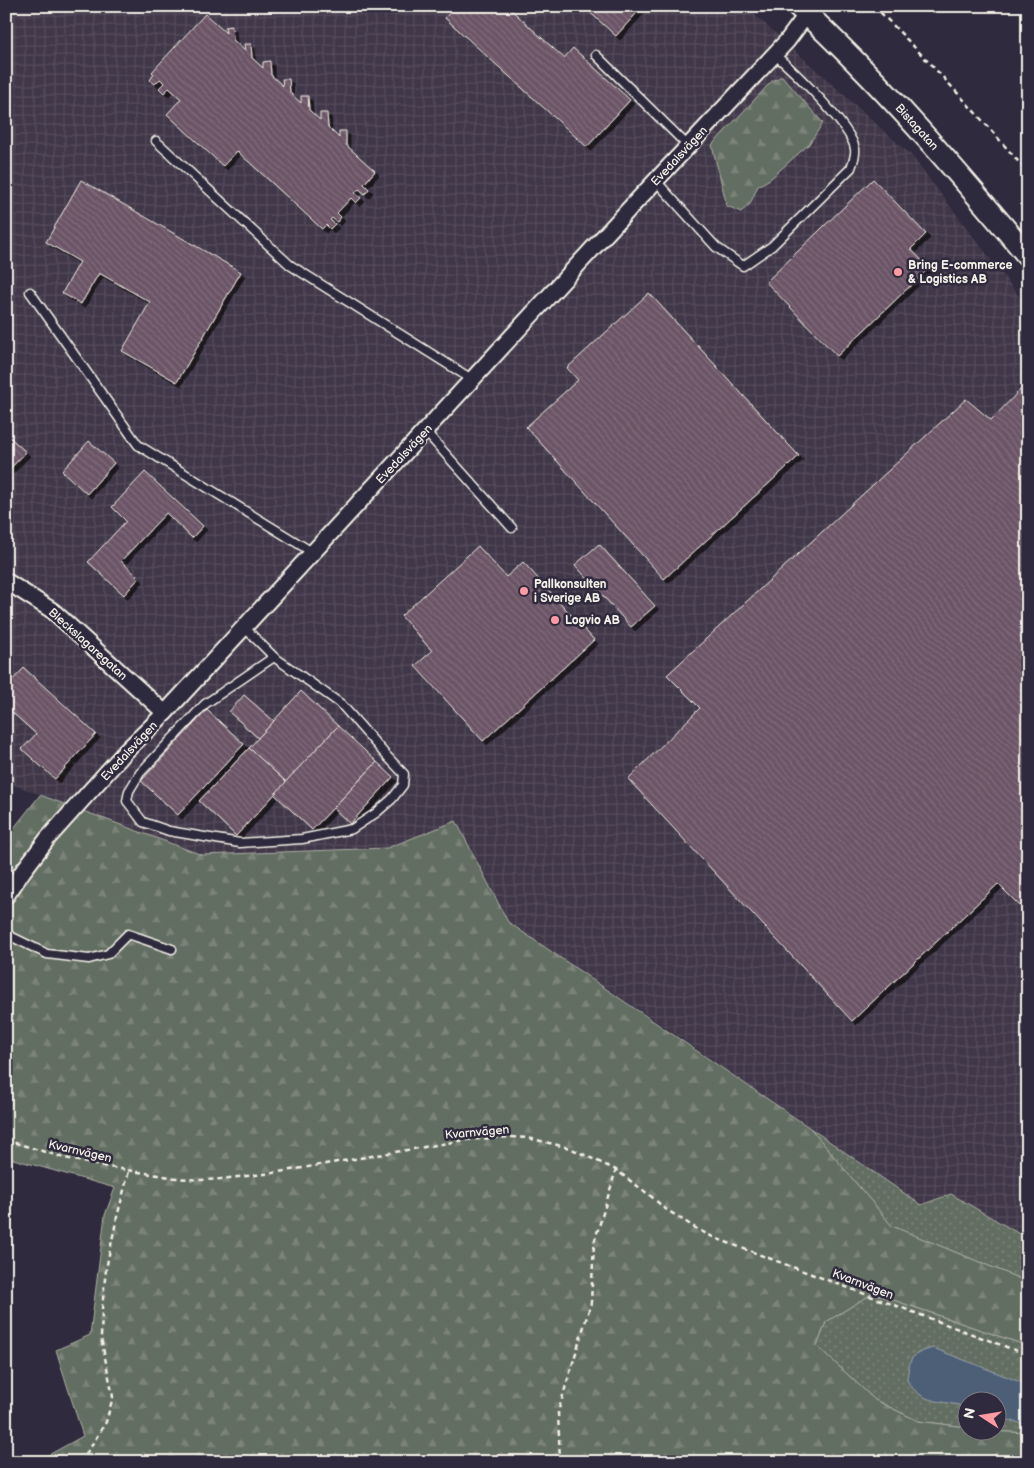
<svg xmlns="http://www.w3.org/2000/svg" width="1034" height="1468" font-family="'Balsamiq Sans',sans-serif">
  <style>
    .industrial { fill: url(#industrial-grid) }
    .grass { fill: url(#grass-dots); stroke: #acb0a5 }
    .forest { fill: url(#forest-firs); stroke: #acb0a5 }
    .water { fill: #4d5f77; stroke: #9099a4 }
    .building { fill: url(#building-back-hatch); stroke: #f4f1e8; filter: url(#shadow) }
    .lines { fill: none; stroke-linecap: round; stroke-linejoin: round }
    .lane-casing { stroke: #f4f1e8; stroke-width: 11 }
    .street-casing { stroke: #f4f1e8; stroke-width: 19 }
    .secondary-casing { stroke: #f4f1e8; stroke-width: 25 }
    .path { stroke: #f4f1e8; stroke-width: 2.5; stroke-dasharray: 5 4; stroke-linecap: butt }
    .lane { stroke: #2f2a3d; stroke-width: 8 }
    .street { stroke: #2f2a3d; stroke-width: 15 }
    .secondary { stroke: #2f2a3d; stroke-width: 21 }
    .poi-dot { fill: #ff9aa2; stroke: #2f2a3d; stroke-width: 2 }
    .labels { text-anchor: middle; stroke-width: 5; stroke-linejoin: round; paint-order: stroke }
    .street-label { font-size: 12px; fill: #f4f1e8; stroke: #2f2a3d }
    .poi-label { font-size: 12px; font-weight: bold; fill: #f4f1e8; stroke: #2f2a3d; text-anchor: start }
  </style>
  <defs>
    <pattern id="industrial-grid" width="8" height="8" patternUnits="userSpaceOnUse" patternTransform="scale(1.25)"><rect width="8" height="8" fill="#413749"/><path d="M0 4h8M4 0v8" fill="none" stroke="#544b5a"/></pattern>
    <pattern id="grass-dots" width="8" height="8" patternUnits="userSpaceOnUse" patternTransform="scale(1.25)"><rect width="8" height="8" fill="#646e62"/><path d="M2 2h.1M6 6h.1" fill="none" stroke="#7b8378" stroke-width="1.8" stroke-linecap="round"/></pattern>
    <pattern id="forest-firs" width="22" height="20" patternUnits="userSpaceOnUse" patternTransform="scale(1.25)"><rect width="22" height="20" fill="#646e62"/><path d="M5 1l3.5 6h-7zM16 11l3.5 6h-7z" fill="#7b8378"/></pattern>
    <pattern id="building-back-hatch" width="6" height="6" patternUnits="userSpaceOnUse" patternTransform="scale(1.25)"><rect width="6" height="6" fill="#6b5466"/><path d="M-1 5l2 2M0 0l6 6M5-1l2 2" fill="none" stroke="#816d7c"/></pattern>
    <filter id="shadow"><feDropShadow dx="4" dy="4" stdDeviation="0" flood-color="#0009"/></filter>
  </defs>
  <rect width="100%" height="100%" fill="#2f2a3d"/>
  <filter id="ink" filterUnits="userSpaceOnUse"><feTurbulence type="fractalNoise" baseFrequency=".02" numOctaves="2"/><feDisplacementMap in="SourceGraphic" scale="10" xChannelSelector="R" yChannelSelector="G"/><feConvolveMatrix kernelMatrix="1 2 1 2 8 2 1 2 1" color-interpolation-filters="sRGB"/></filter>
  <g filter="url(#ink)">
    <polygon class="industrial" points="6,6 745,6 911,155 1028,308 1028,1239 951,1194 921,1205 672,1032 508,922 456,822 387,848 202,855 6,782"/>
    <g class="grass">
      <polygon points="810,1128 921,1205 951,1194 1028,1239 1028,1282 891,1226"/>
      <path d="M 873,1293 L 1028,1346 L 1028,1385 L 933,1348 C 910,1354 910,1357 907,1380 C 923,1406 941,1399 966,1407 L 966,1427 L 918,1421 L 875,1400 L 817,1346 L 826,1322 Z"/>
      <polygon points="997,1417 1028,1425 1028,1433 992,1431 996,1430"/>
    </g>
    <g class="forest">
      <polygon points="782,76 823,123 809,144 770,179 758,186 750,204 741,212 727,206 712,145 772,81"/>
      <polygon points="40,795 202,855 387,848 456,821 508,922 810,1128 892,1226 1028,1282 1028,1346 873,1293 826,1322 817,1346 875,1400 918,1421 966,1427 966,1430 1028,1433 1028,1462 36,1462 83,1436 56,1350 90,1335 105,1215 115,1188 6,1157 6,838"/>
    </g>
    <path class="water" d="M 933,1348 L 1028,1385 L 1028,1425 L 997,1417 L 996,1400 L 966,1400 L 966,1407 C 941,1399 923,1406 907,1380 C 910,1357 910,1355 933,1348 Z"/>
    <g class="building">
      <polygon points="455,6 507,6 564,58 573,48 630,100 587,147 445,18"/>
      <polygon points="583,6 643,6 616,36"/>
      <polygon points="205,14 226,33 225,27 232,26 233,40 245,51 244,44 251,44 252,58 263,68 263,62 270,61 271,75 283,86 282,79 289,79 290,93 301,103 301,96 308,96 309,110 320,120 320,113 327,113 328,127 339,138 339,131 346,131 346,145 375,171 364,184 369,189 365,194 359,189 355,193 361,198 356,203 351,198 337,213 341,217 337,222 332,218 330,220 335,224 330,229 326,225 322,229 237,151 223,166 167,114 181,99 169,88 164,93 159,88 164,83 160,79 155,84 150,80 154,74 152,72"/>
      <polygon points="873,179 926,234 911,249 929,268 837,356 766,282"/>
      <polygon points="81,180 241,272 177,382 122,351 150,302 99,273 81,304 62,293 80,262 46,242"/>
      <polygon points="649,293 799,456 664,579 526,427 578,380 567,368"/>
      <polygon points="1025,385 1028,387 1028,914 998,884 852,1021 628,779 700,708 667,675 966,399 991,420"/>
      <polygon points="6,434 26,452 6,473"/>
      <polygon points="89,441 114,463 87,494 62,471"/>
      <polygon points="145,472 203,526 192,538 166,513 121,561 139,578 124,595 88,562 126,521 112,507"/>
      <polygon points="599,544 655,606 631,627 575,565"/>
      <polygon points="478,546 506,577 523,562 594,640 483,741 415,666 432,651 401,616"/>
      <polygon points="24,668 96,734 55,779 22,749 36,734 6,707 6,687"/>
      <polygon points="301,691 338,726 286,782 249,748"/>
      <polygon points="244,695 274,721 258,738 229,712"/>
      <polygon points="207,710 244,744 178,815 141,781"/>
      <polygon points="338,726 377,762 312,830 274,794"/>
      <polygon points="249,748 286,782 236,836 199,801"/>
      <polygon points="377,762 393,777 350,824 333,808"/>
    </g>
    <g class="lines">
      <defs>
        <g id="lane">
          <polyline points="596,55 689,147"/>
          <polyline points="156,141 290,265 473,380"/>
          <path d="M 656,181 L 716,247 L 743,266 L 772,246 L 851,168 C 853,162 856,155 855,149 C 852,127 792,69 774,54"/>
          <polyline points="30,292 138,445 312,552"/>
          <polyline points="425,431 512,528"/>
          <polyline points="244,627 274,657 341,704 384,753 404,774 403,785 392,799 376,813 352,829 302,839 240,843 169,831 143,822 127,801 129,791 140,773 205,704 274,657"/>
          <polyline points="6,934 47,954 89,959 108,954 128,934 172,949"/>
        </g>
        <g id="street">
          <polyline points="6,581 53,611 165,713"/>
          <polyline points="6,896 23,871 48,838 126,751 165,713 631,207 787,41 807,14"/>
        </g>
        <path id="secondary" d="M 798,6 C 882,83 955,169 1028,256"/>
      </defs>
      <use href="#lane" class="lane-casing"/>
      <use href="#street" class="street-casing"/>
      <use href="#secondary" class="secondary-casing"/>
      <g class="path">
        <path d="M 874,6 C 928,60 979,115 1028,173"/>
        <polyline points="6,1140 65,1158 96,1165 176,1178 201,1180 221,1179 273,1173 465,1140 509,1137 528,1138 570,1148 616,1170 652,1197 664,1208 697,1229 715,1238 1028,1355"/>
        <polyline points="81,1462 106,1422 113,1397 101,1338 102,1309 106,1269 117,1217 129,1171"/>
        <polyline points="560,1462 558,1412 591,1303 594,1243 616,1170"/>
      </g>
      <use href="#lane" class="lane"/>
      <use href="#street" class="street"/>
      <use href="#secondary" class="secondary"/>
    </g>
  </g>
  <g class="poi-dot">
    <circle cx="898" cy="272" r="5"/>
    <circle cx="524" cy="591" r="5"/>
    <circle cx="555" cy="620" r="5"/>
  </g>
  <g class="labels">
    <g class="street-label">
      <text transform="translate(917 127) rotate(48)" y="4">Bistagatan</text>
      <text transform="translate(679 156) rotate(-47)" y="4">Evedalsvägen</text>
      <text transform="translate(404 454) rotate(-47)" y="4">Evedalsvägen</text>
      <text transform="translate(88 644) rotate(42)" y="4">Bleckslagaregatan</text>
      <text transform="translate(129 751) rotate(-47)" y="4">Evedalsvägen</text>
      <text transform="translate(477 1132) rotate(-5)" y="4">Kvarnvägen</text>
      <text transform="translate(80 1151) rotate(13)" y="4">Kvarnvägen</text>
      <text transform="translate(863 1284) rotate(21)" y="4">Kvarnvägen</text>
    </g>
    <g class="poi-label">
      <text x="908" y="269">Bring E-commerce<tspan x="908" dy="14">&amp; Logistics AB</tspan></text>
      <text x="534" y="588">Pallkonsulten<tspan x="534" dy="14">i Sverige AB</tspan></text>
      <text x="565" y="624">Logvio AB</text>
    </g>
  </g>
  <rect width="1034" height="1468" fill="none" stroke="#2f2a3d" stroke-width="25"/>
  <rect x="12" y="12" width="1009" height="1443" fill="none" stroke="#f4f1e8" stroke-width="2" filter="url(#ink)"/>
  <g transform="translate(982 1416) rotate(282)"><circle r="24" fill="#2f2a3d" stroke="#7e7a81"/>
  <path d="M0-4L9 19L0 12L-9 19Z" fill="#ff9aa2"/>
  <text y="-8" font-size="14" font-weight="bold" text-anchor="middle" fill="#f4f1e8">N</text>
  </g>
</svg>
